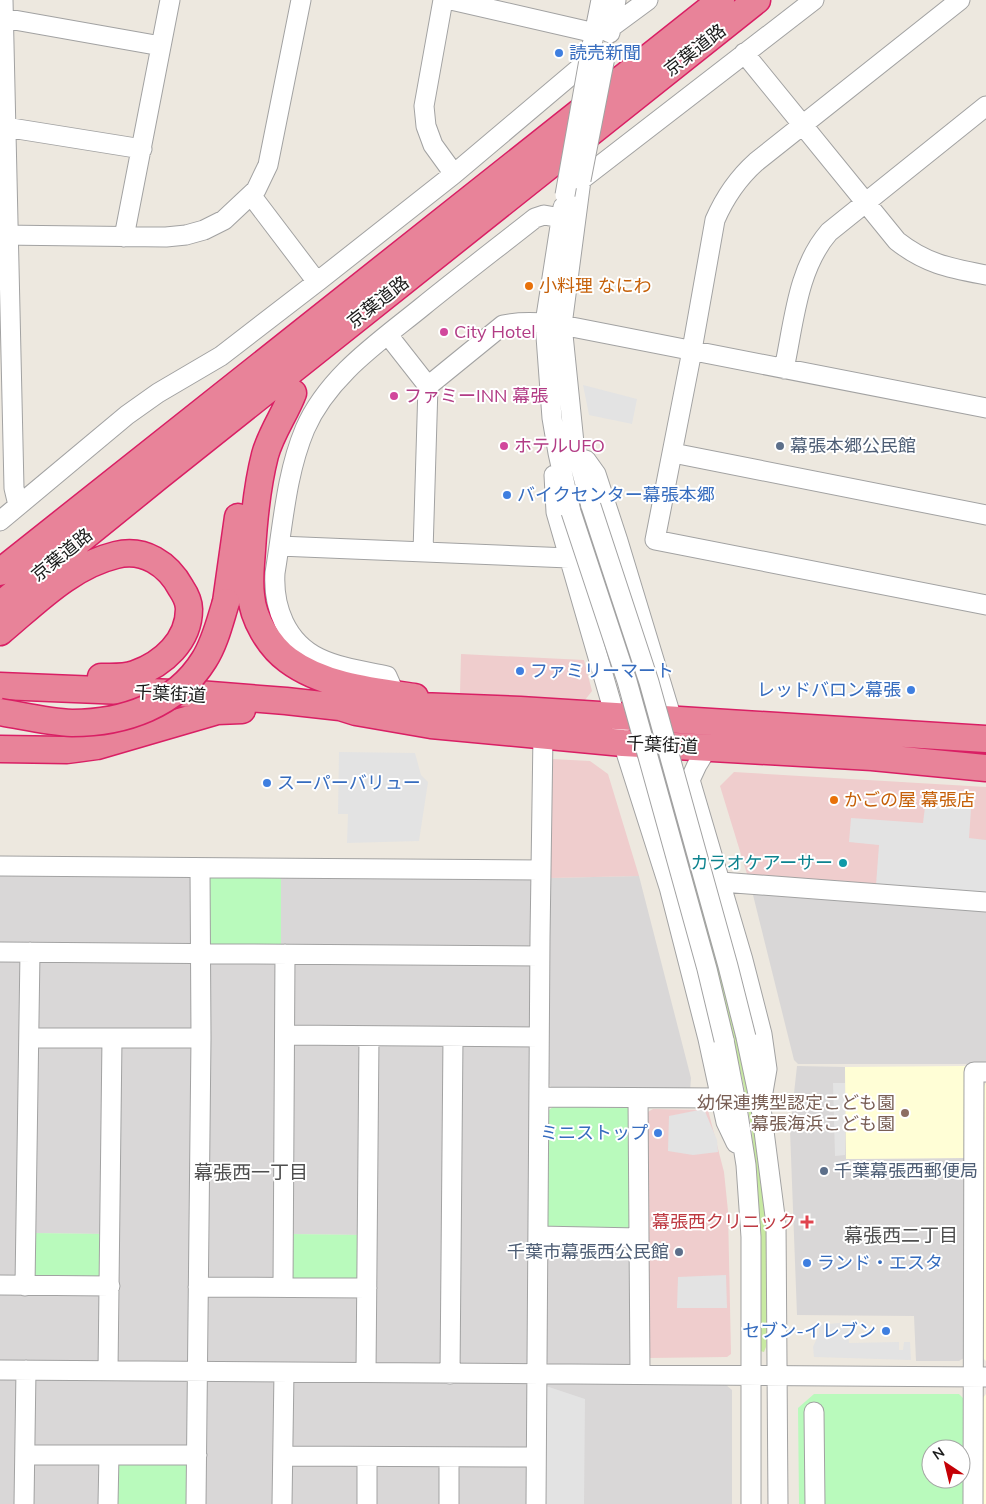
<svg xmlns="http://www.w3.org/2000/svg" width="986" height="1504" viewBox="0 0 986 1504" font-family="Mulish,'Noto Sans JP',sans-serif">
<style>
.residential{fill:#d9d7d7}
.commercial{fill:#efcdcd}
.education{fill:#fffed6}
.grass{fill:#c8eaa2}
.park{fill:#b9fabc;fill-rule:evenodd}
.parking{fill:#e3e3e3}
.lines{fill:none;stroke-linecap:round;stroke-linejoin:round}
.minor-casing{stroke:#a2a2a2;stroke-width:21}
.highway-casing{stroke:#d91f64;stroke-width:29}
.minor{stroke:#fff;stroke-width:19}
.highway{stroke:#e88399;stroke-width:26}
.minor-bridge-casing{stroke:#a2a2a2;stroke-width:21;stroke-linecap:butt}
.highway-bridge-casing{stroke:#d91f64;stroke-width:29;stroke-linecap:butt}
.minor-bridge{stroke:#fff;stroke-width:19}
.highway-bridge{stroke:#e88399;stroke-width:26}
.shop-dot{fill:#3f7fe0;stroke:#fff;stroke-width:2}
.food-dot{fill:#e8710a;stroke:#fff;stroke-width:2}
.hotel-dot{fill:#d1479c;stroke:#fff;stroke-width:2}
.service-dot{fill:#5c6f8a;stroke:#fff;stroke-width:2}
.culture-dot{fill:#0f9aa8;stroke:#fff;stroke-width:2}
.education-dot{fill:#8d6e63;stroke:#fff;stroke-width:2}
.health-dot{fill:#e0444e;stroke:#fff;stroke-width:2}
.labels{text-anchor:middle;stroke-width:4;stroke-linejoin:round;paint-order:stroke}
.street-label{font-size:18px;fill:#1b1b1b;stroke:#fff}
.shop-label{font-size:18px;fill:#366cbe;stroke:#fff;text-anchor:start}
.food-label{font-size:18px;fill:#c56008;stroke:#fff;text-anchor:start}
.hotel-label{font-size:18px;fill:#b23c85;stroke:#fff;text-anchor:start}
.service-label{font-size:18px;fill:#4e5e75;stroke:#fff;text-anchor:start}
.culture-label{font-size:18px;fill:#0d838f;stroke:#fff;text-anchor:end}
.education-label{font-size:18px;fill:#785e54;stroke:#fff;text-anchor:end}
.health-label{font-size:18px;fill:#be3a42;stroke:#fff;text-anchor:end}
.neighbourhood-label{font-size:19px;fill:#4e4e4e;stroke:#fff}
</style>
<rect width="100%" height="100%" fill="#ede8df"/>
<path class="residential" d="M0,871L191,872L196,940L191,944L0,943Z
M281,875H528L533,880L534,941L528,946L281,945Z
M639,876L691,1078L690,1092L552,1089L548,1082L550,878Z
M757,892L986,910V1064H798L794,1060L753,895Z
M0,960H21L22,1276L0,1280Z
M41,960H186L192,965V1027L186,1032L38,1031L34,1027L35,965Z
M214,961H277L275,1282H211L206,1276L209,966Z
M297,962L528,963L533,968L532,1028L295,1031L291,1025V966Z
M360,1041L364,1235L289,1234L291,1046L295,1042Z
M380,1041L445,1042L446,1361L441,1365H376L372,1359L375,1046Z
M103,1042L106,1234L32,1233L34,1046Z
M187,1043L191,1050L189,1359L185,1363H120L115,1357L118,1047Z
M464,1043H527L532,1048L531,1361L526,1365H461L456,1360L459,1047Z
M797,1066L845,1067L846,1159L965,1158L964,1358L959,1361H916L914,1316L797,1315L790,1130Z
M553,1243H630L634,1248V1361L628,1366H551L546,1361L548,1247Z
M0,1290L100,1291L99,1362L0,1361Z
M212,1292H358V1363L209,1364L205,1358V1297Z
M0,1378H16L22,1383L21,1504H0Z
M38,1378L184,1379L189,1385L188,1446L38,1450L31,1443V1382Z
M210,1380H274L279,1385L278,1504H204L205,1384Z
M294,1380L525,1382L530,1388L529,1449L295,1452L289,1446V1384Z
M549,1382L725,1384L732,1390V1504H546V1386Z
M38,1460H98L104,1466V1504H31V1466Z
M294,1462H356L362,1470L361,1504H287V1468Z
M378,1462L439,1463L445,1471V1504H372V1468Z
M462,1463L526,1464L529,1469V1504H455V1470Z"/>
<path class="commercial" d="M461,654L584,660L592,691L585,700L460,693Z
M552,759L590,761L608,774L639,876L550,878Z
M734,772L986,787V893L747,874L720,786Z
M653,1109L708,1110L724,1172L728,1211L731,1354L727,1357L649,1358L646,1113Z"/>
<path class="education" d="M965,1066V1158L846,1159L845,1067Z
M986,1082V1361L981,1356L982,1091Z
M986,1394V1504H982V1399Z"/>
<path class="grass" d="M661,774H665L667,781L668,782L701,887L751,1089L770,1237L766,1347L764,1352L760,1351L755,1179L752,1132L744,1087L723,994Z"/>
<path class="park" d="M213,875H281V945H211L206,940V880Z
M554,1106L630,1108L633,1231L547,1230L548,1111Z
M32,1233L106,1234L105,1277L36,1280L31,1275Z
M289,1234L364,1235V1279L293,1283Z
M814,1394H959L964,1399L965,1504H799L798,1408ZM931,1449H961V1479H931Z
M121,1461L184,1462L188,1467V1504H115V1468Z"/>
<path class="parking" d="M583,385L637,399L632,424L589,415Z
M339,752L415,753L421,775L428,782L419,841L347,843L348,814H338Z
M927,791L972,794L969,838L986,840V894L876,885L879,845L849,842L851,818L923,823Z
M833,1083H845V1155L835,1156Z
M704,1109L717,1140L718,1152L693,1155L668,1151L669,1116Z
M726,1275L727,1308H677L678,1277Z
M848,1322L849,1343L899,1342V1350H903L904,1342H910L911,1360L814,1357L813,1347L819,1333V1325Z
M546,1386L585,1399L584,1504H546Z"/>
<g class="lines">
<defs>
<path id="minor" d="M3,0L14,488L18,505
M443,0L424,106L426,126L433,145L454,174
M451,0L595,33L610,28L648,0
M960,0L756,162C737,179 725,197 715,220L690,361L655,540L986,605
M3,18L161,46
M610,33L616,0
M744,53L897,241C926,264 950,268 986,275
M5,127L142,149
M563,207L545,323L552,418L558,453L571,512
M0,235L166,237L186,235L204,230L224,220L256,190L268,165L301,0
M124,237L170,0
M317,282L454,174L589,60L601,0
M388,335L428,386L423,552
M784,369C794,323 797,269 829,232L986,106
M428,386L503,325C527,320 553,323 577,328L986,408
M673,453L986,515
M586,460L596,474L618,541L672,719
M554,475L556,512L615,716L621,725
M591,506L574,443L562,325L581,180L814,0
M0,521L127,415L158,393L221,356L317,282L251,195
M279,546L569,558
M395,694L387,676C364,671 340,668 319,658C286,642 273,607 275,573C283,525 286,474 305,429C328,376 379,342 422,307C459,277 497,248 535,218L544,215L561,218
M623,743L669,887L708,1039L726,1122L736,1143
M708,747L697,765L690,780L743,960L762,1034L767,1069L762,1098
M0,866L540,870
M721,882L986,902
M0,952L539,956
M286,1035L539,1037
M746,1037L761,1108L776,1224L778,1504
M29,1038H201
M724,1040L737,1108L746,1165L751,1237V1504
M539,1097L720,1098
M638,1098L640,1374
M538,1236L639,1238
M0,1285L110,1286
M25,1286L30,952
M198,1287L367,1288
M283,1287L285,954
M0,1370L986,1377
M108,1370L112,1038
M366,1372L369,1036
M450,1374L453,1037
M814,1412L815,1504
M25,1455H197
M283,1456L536,1457
M24,1504L26,1370
M108,1504L109,1455
M196,1504L201,1038L200,868
M282,1504L284,1372
M367,1504V1457
M449,1504V1457
M536,1504L540,938L543,735
M973,1504L974,1072H986"/>
<path id="highway" d="M293,393C285,414 271,433 265,455C257,486 254,518 252,550C251,565 249,580 251,595C253,619 269,646 288,660C323,686 373,691 415,697
M0,572L721,0
M226,602L238,517
M0,605L158,477L757,0
M0,632C35,603 70,566 116,555C144,548 168,564 181,588C185,594 189,602 189,609C189,641 163,664 135,674C124,678 112,677 101,677
M0,686L198,694L286,701L340,707L356,712L431,725L623,743L872,757L986,768
M393,705L520,710L986,739
M0,749L67,750L97,746L217,711L242,710"/>
</defs>
<use href="#minor" class="minor-casing"/>
<use href="#highway" class="highway-casing"/>
<use href="#minor" class="minor"/>
<use href="#highway" class="highway"/>
<defs>
<path id="minor-bridge" d="M581,180L606,52
M565,195L589,60
M591,506L649,682L728,966L746,1037
M571,512L627,681L707,969L724,1040"/>
<path id="highway-bridge" d="M0,712C24,716 48,722 72,723C124,723 176,705 204,660C215,643 220,621 226,602"/>
</defs>
<use href="#minor-bridge" class="minor-bridge-casing"/>
<use href="#highway-bridge" class="highway-bridge-casing"/>
<use href="#minor-bridge" class="minor-bridge"/>
<use href="#highway-bridge" class="highway-bridge"/>
</g>
<g class="shop-dot">
<circle cx="559" cy="53" r="5"/>
<circle cx="507" cy="495" r="5"/>
<circle cx="520" cy="671" r="5"/>
<circle cx="911" cy="690" r="5"/>
<circle cx="267" cy="783" r="5"/>
<circle cx="658" cy="1133" r="5"/>
<circle cx="807" cy="1263" r="5"/>
<circle cx="886" cy="1331" r="5"/>
</g>
<g class="food-dot">
<circle cx="529" cy="286" r="5"/>
<circle cx="834" cy="800" r="5"/>
</g>
<g class="hotel-dot">
<circle cx="444" cy="332" r="5"/>
<circle cx="394" cy="396" r="5"/>
<circle cx="504" cy="446" r="5"/>
</g>
<g class="service-dot">
<circle cx="780" cy="446" r="5"/>
<circle cx="824" cy="1171" r="5"/>
<circle cx="679" cy="1252" r="5"/>
</g>
<circle class="culture-dot" cx="843" cy="863" r="5"/>
<circle class="education-dot" cx="905" cy="1113" r="5"/>
<path class="health-dot" d="M804.5 1214.5h5v5h5v5h-5v5h-5v-5h-5v-5h5z"/>
<g class="labels">
<g class="street-label">
<text transform="translate(695 50) rotate(-38)" y="6">京葉道路</text>
<text transform="translate(378 302) rotate(-38)" y="6">京葉道路</text>
<text transform="translate(62 555) rotate(-39)" y="6">京葉道路</text>
<text transform="translate(170 694) rotate(3)" y="6">千葉街道</text>
<text transform="translate(662 745) rotate(3)" y="6">千葉街道</text>
</g>
<g class="shop-label">
<text x="569" y="59">読売新聞</text>
<text x="517" y="501">バイクセンター幕張本郷</text>
<text x="530" y="677">ファミリーマート</text>
<text x="901" y="696" text-anchor="end">レッドバロン幕張</text>
<text x="277" y="789">スーパーバリュー</text>
<text x="648" y="1139" text-anchor="end">ミニストップ</text>
<text x="817" y="1269">ランド・エスタ</text>
<text x="876" y="1337" text-anchor="end">セブン-イレブン</text>
</g>
<g class="food-label">
<text x="539" y="292">小料理 なにわ</text>
<text x="844" y="806">かごの屋 幕張店</text>
</g>
<g class="hotel-label">
<text x="454" y="338">City Hotel</text>
<text x="404" y="402">ファミーINN 幕張</text>
<text x="514" y="452">ホテルUFO</text>
</g>
<g class="service-label">
<text x="790" y="452">幕張本郷公民館</text>
<text x="834" y="1177">千葉幕張西郵便局</text>
<text x="669" y="1258" text-anchor="end">千葉市幕張西公民館</text>
</g>
<g class="culture-label">
<text x="833" y="869">カラオケアーサー</text>
</g>
<g class="education-label">
<text x="895" y="1109">幼保連携型認定こども園<tspan x="895" dy="21">幕張海浜こども園</tspan></text>
</g>
<g class="health-label">
<text x="796" y="1228">幕張西クリニック</text>
</g>
<g class="neighbourhood-label">
<text x="251" y="1179">幕張西一丁目</text>
<text x="901" y="1242">幕張西二丁目</text>
</g>
</g>
<g transform="translate(946 1464) rotate(325)"><circle r="24" fill="#ffffff" stroke="#a4a4a4"/>
<path d="M0-4L9 19L0 12L-9 19Z" fill="#c50006"/>
<text y="-8" font-size="14" font-weight="bold" text-anchor="middle" fill="#1b1b1b">N</text>
</g>
</svg>
